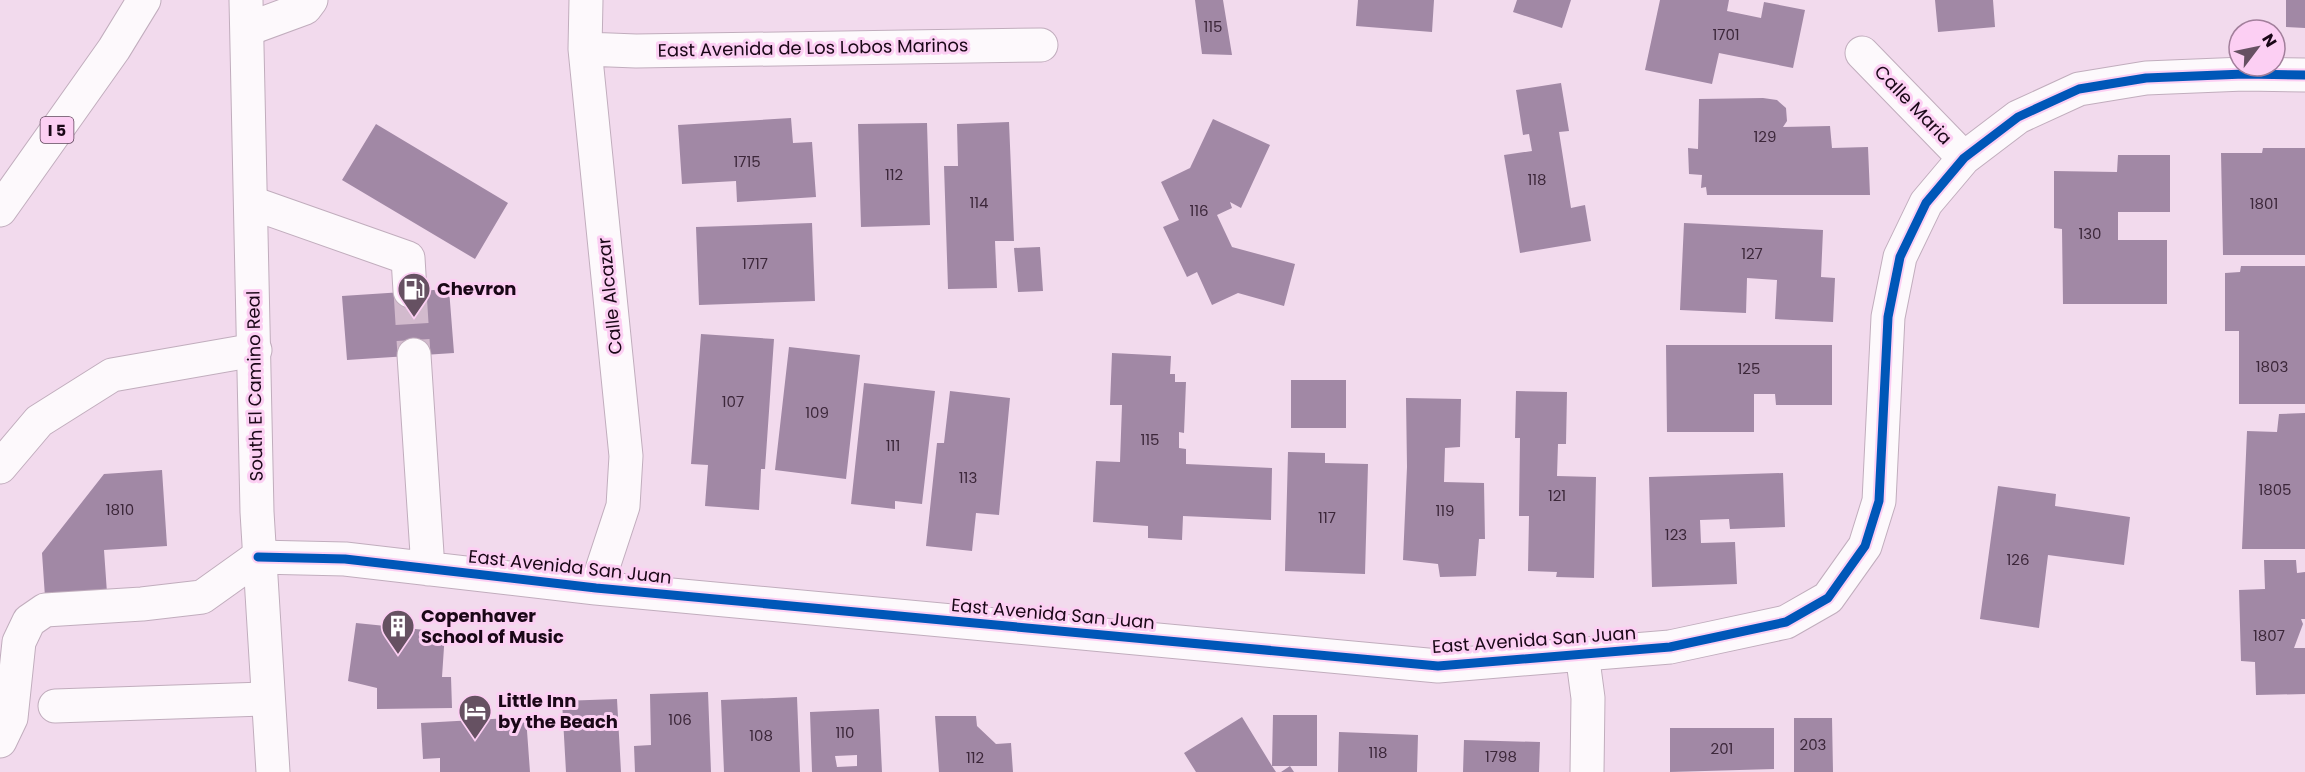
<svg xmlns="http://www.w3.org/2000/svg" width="2305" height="772" viewBox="0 0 2305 772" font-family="Poppins,sans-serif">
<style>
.building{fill:#a188a5;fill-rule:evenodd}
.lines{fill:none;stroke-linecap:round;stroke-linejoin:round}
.minor-tunnel{stroke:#d2bacd;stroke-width:33;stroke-dasharray:33 16;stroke-linecap:butt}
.minor-casing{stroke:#c1adbd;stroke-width:35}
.major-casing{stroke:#c1adbd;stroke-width:35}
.highway-casing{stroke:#c1adbd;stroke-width:35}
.minor{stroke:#fdf9fc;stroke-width:33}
.major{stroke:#fdf9fc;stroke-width:33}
.highway{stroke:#fdf9fc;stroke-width:33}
.cycleway-casing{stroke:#fccff3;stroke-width:13}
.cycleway{stroke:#0057b8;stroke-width:9}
.labels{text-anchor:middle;stroke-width:6;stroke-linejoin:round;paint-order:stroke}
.number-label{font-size:15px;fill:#3c273a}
.shield{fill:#fccff3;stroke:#5e4359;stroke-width:1.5}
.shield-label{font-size:16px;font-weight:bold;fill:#1a0717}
.street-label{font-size:18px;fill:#1a0717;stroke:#fccff3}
.poi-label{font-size:18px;font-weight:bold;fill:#1a0717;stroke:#fccff3;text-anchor:start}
</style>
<rect width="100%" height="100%" fill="#f2daed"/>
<path class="building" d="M1195,0H1223L1232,55L1202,54Z
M1358,0H1434L1432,32L1356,26Z
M1517,0H1571L1562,28L1513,12Z
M1660,0H1729L1727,11L1761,18L1764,2L1805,10L1793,68L1719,53L1712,84L1645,70Z
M1935,0H1993L1995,27L1938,32Z
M2286,0H2305V28L2286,27Z
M1561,83L1569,131L1559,132L1571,208L1585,205L1591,241L1520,253L1504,155L1532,151L1529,134L1523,135L1516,90Z
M1763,98L1777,100L1786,108L1787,121L1783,127L1830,126L1832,148L1868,147L1870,195H1707L1706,187L1701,188L1702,175L1689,174L1688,148L1698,149L1699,99Z
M791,118L793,143L812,142L816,197L737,202L736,181L682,184L678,125Z
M1213,119L1270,145L1241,208L1230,202L1232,208L1217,215L1232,247L1295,264L1284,306L1238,293L1212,305L1197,272L1187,277L1163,227L1179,220L1161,182L1190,168Z
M1009,122L1014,241H995L997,288L948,289L944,166H958L957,124Z
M927,123L930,225L861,227L858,124Z
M376,124L508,203L475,259L342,180Z
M2263,148H2305V255H2223L2221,153H2262Z
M2118,155H2170V212H2118V240H2167V304H2063L2062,229L2054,228V171L2117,172Z
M812,223L815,301L699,305L696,227Z
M1684,223L1823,230L1821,277L1835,278L1833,322L1775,319L1777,280L1747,278L1746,313L1680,310Z
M1040,247L1043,291L1018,292L1014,248Z
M2241,266H2305V404H2239V331H2225V273L2240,272Z
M449,289L454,353L347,360L342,296Z
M701,334L774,339L765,469H761L759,510L705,506L708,465L691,464Z
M1666,345H1832V405H1776L1775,394H1754V432H1667Z
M789,347L860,355L846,479L775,470Z
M1112,353L1171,356L1170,374H1175V382H1186L1184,433L1179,432V448L1186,449V464L1272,468L1271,520L1183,516L1182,540L1148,538V526L1093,522L1096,461L1120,462L1122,405H1110Z
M1291,380H1346V428H1291Z
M864,383L935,391L922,504L895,501V509L851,504Z
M950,391L1010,398L999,515L976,513L972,551L926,546L937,443H944Z
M1516,391L1567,392L1566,444H1558L1557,476L1596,477L1594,578L1556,577L1557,572L1528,571L1529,516H1519L1520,438H1515Z
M1406,398L1461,399L1460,447L1445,448L1444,482L1484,483L1485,539H1479L1476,576L1440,577L1438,564L1403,560L1407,467Z
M2305,413V549H2242L2247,431L2277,432L2279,414Z
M1288,452L1325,453V463L1368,464L1365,574L1285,571Z
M162,470L167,546L104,550L107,593L45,597L42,553L104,474Z
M1783,473L1785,527L1730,529L1729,519L1700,520L1701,543L1735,542L1737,584L1652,587L1649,477Z
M1998,486L2056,494L2055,506L2130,517L2124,565L2048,555L2039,628L1980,619Z
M2264,560H2296L2297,573L2305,572V619H2301L2303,624L2294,648H2305V694L2256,695L2255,662L2241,661L2239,590L2265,589Z
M356,623L445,632L442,677H451L452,708L377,709V688L348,681Z
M708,692L711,772H635L634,746L651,745L650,694Z
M797,697L800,772H724L721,700Z
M617,699L621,772H566L562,701Z
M879,709L882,772H812L810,712ZM857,755V766L837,767L835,756Z
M1273,715H1317V766H1272L1276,772H1196L1184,753L1242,717L1272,766Z
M935,716H976L977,726L996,744L1011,743L1013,772H939Z
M526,717L530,772H440V758L423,759L421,723Z
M1794,718H1832L1833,772H1794Z
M1670,728H1774V769L1670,772Z
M1339,732L1418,735L1417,772H1338Z
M1464,740L1540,742L1539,772H1463Z
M1290,766L1294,772H1281Z"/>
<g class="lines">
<path class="minor-tunnel" d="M410,291L414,355"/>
<defs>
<path id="minor" d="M586,0L585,49L626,456L623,506L596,588
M585,49L636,51L1041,45
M1862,53L1964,158
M252,203L408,258L410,291
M414,355L428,569
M1582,653L1588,698L1587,772
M55,706L267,699
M0,741L11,718L19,642L29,621L45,610L142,604L202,597L258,557L345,559L596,588L1438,666L1670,647L1786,622L1828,598L1865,546L1879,501L1888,317L1900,257L1926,203L1964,158L2018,117L2079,89L2146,78L2244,74L2305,75"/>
<path id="major" d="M246,0L257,512L273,772"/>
<path id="highway" d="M248,29L305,8L311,0
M0,210L114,49L144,0
M0,467L39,421L112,375L255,350"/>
</defs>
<use href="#minor" class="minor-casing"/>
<use href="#major" class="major-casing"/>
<use href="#highway" class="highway-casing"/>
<use href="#minor" class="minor"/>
<use href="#major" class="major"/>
<use href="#highway" class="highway"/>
<defs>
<path id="cycleway" d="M258,557L345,559L596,588L1438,666L1670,647L1786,622L1828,598L1865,546L1879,501L1888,317L1900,257L1926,203L1964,158L2018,117L2079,89L2146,78L2244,74L2305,75"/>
</defs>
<use href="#cycleway" class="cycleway-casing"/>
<use href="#cycleway" class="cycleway"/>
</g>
<defs>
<symbol id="fuel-pin" viewBox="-11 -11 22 30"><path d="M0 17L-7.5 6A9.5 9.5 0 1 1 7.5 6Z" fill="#665162" stroke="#fccff3"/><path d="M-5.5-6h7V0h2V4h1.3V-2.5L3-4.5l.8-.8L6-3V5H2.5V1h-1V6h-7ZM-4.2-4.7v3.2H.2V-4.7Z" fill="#fff"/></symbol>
<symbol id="building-pin" viewBox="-11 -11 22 30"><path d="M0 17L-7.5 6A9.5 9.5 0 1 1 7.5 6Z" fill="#665162" stroke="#fccff3"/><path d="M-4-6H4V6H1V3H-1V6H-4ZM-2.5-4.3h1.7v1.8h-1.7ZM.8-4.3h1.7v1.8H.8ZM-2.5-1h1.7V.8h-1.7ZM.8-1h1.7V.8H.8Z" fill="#fff"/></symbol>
<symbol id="hotel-pin" viewBox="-11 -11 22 30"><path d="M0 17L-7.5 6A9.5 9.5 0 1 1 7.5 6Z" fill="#665162" stroke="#fccff3"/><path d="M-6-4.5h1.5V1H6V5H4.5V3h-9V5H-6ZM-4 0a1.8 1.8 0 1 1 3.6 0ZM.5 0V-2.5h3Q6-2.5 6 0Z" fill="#fff"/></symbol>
</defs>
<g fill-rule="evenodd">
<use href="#fuel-pin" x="395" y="270" width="38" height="52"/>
<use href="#building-pin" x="379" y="607" width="38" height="52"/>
<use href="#hotel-pin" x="456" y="692" width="38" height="52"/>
</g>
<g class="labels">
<g class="number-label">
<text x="1213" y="32">115</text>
<text x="1726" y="40">1701</text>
<text x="1765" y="142">129</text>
<text x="747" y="167">1715</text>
<text x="894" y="180">112</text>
<text x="1537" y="185">118</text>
<text x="979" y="208">114</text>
<text x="2264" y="209">1801</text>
<text x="1199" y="216">116</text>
<text x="2090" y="239">130</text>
<text x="1752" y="259">127</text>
<text x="755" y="269">1717</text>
<text x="2272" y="372">1803</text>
<text x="1749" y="374">125</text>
<text x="733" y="407">107</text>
<text x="817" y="418">109</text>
<text x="1150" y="445">115</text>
<text x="893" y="451">111</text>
<text x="968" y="483">113</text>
<text x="2275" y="495">1805</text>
<text x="1557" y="501">121</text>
<text x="120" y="515">1810</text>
<text x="1445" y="516">119</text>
<text x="1327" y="523">117</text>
<text x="1676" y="540">123</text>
<text x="2018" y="565">126</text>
<text x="2269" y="641">1807</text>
<text x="680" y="725">106</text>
<text x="845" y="738">110</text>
<text x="761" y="741">108</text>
<text x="1813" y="750">203</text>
<text x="1722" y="754">201</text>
<text x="1378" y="758">118</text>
<text x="1501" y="762">1798</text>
<text x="975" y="763">112</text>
</g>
<rect class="shield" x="40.5" y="117" width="33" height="26" rx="4.5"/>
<g class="shield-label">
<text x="57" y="136">I 5</text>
</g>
<g class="street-label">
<text transform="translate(813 48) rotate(-1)" y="6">East Avenida de Los Lobos Marinos</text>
<text transform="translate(1913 105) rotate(46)" y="6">Calle Maria</text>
<text transform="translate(610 296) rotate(-96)" y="6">Calle Alcazar</text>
<text transform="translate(255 386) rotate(-91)" y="6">South El Camino Real</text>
<text transform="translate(570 567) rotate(6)" y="6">East Avenida San Juan</text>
<text transform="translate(1053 614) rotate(5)" y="6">East Avenida San Juan</text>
<text transform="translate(1534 640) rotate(-4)" y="6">East Avenida San Juan</text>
</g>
<g class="poi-label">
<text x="437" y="295">Chevron</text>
<text x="421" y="622">Copenhaver<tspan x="421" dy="21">School of Music</tspan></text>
<text x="498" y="707">Little Inn<tspan x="498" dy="21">by the Beach</tspan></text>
</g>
</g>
<g transform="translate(2257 48) rotate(58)"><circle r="28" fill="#fccff3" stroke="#a27f9b" stroke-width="1.5"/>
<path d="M0-4.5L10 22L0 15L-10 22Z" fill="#665162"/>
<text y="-9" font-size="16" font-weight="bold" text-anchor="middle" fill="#1a0717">N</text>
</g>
</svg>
